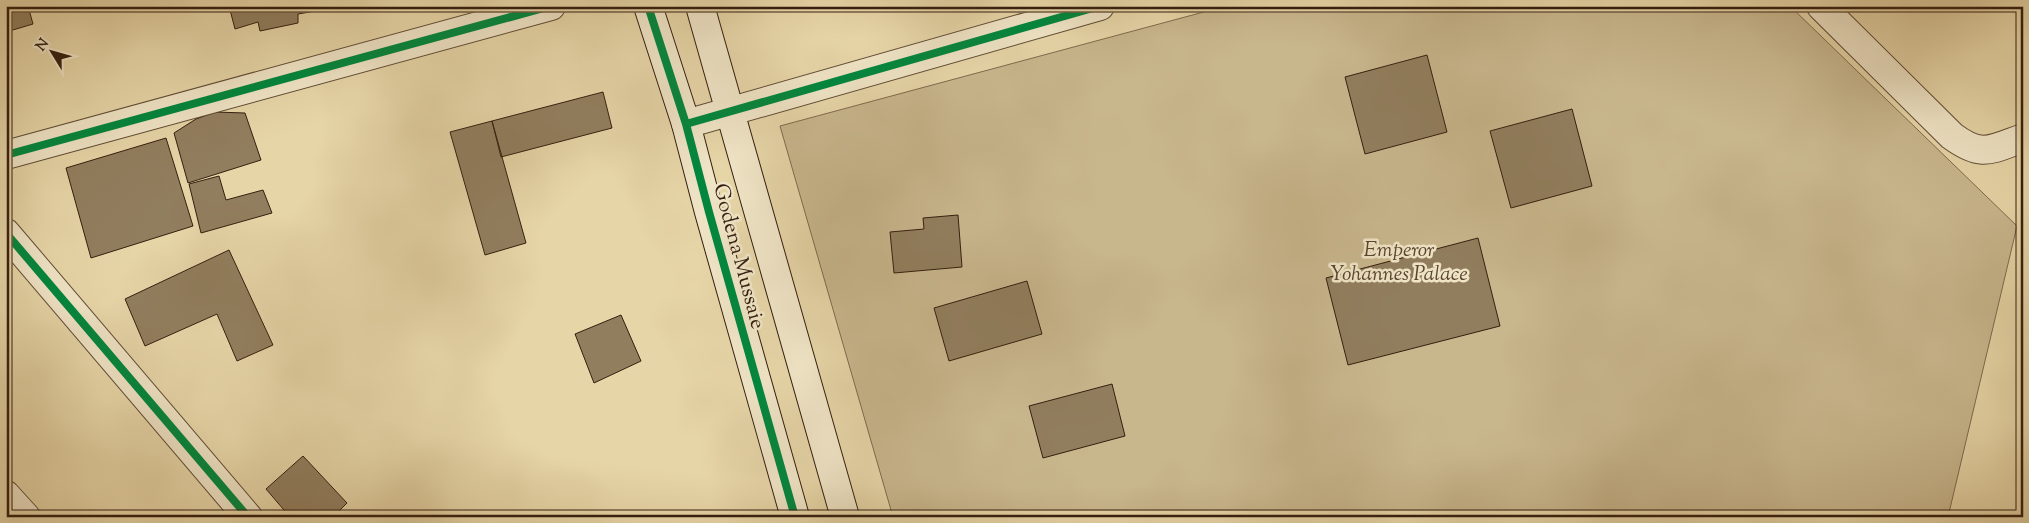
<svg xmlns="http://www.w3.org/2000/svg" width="2029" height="523" viewBox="0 0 2029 523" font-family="'Sorts Mill Goudy',serif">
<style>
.green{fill:#c8b68d;stroke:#7e6a4e}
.building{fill:#917e5e;stroke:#341f0f}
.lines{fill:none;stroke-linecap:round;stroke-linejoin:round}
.street-casing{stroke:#604c35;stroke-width:30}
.secondary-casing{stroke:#341f0f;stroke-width:30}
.street{stroke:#efe4c6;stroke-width:28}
.secondary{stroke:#efe4c6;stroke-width:28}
.cycleway-casing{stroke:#efe4c6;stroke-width:11}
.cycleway{stroke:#00873e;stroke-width:8}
.labels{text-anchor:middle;stroke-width:5;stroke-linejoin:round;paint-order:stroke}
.park-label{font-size:21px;font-style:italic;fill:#59452e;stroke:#efe4c6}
.street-label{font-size:21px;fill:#341f0f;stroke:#efe4c6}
</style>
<rect width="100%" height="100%" fill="#e6d5a7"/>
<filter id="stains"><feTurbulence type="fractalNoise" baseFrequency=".004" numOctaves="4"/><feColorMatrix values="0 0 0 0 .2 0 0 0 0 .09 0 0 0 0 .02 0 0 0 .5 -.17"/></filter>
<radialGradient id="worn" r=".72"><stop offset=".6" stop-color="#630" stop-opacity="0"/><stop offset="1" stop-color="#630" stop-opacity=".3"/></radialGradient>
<path class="green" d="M1226,6H1790L2017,226L1948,517H893L780,126Z"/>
<path class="building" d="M6,6H28L33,24L6,32Z
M229,6H326L327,9L298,14V23L260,31L258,22L235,29Z
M1427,55L1447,132L1365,154L1345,77Z
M603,92L612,128L501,157L492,121Z
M1572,109L1592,186L1511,208L1490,131Z
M215,112L245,113L261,160L188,183L174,133L196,119Z
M492,121L526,243L485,255L450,132Z
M166,138L193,226L91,258L66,168Z
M219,176L226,200L263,190L272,213L201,233L189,184Z
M958,215L962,267L894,273L890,232L924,229L923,218Z
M1478,238L1500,326L1348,365L1326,278Z
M229,250L273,345L237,361L217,314L145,346L125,299Z
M1027,281L1042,334L949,361L934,308Z
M621,315L641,361L594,383L575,334Z
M1112,384L1125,436L1043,458L1029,406Z
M303,456L347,503L333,517H290L266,489Z"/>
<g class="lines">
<defs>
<path id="street" d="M1821,6L1952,136C1982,158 1990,150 2023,138
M686,124L1100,6
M6,155L551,6
M6,233L248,517
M6,495L26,517"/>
<path id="secondary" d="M648,6L686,124L709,212L795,517
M700,6L845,517"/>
</defs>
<use href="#street" class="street-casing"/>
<use href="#secondary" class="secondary-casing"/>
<use href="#street" class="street"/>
<use href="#secondary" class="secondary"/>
<defs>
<path id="cycleway" d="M648,6L686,124L709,212L795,517
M686,124L1100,6
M6,155L551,6
M6,233L248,517"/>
</defs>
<use href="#cycleway" class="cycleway-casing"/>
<use href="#cycleway" class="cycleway"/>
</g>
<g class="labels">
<g class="park-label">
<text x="1399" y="256">Emperor<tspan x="1399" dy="24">Yohannes Palace</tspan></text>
</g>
<g class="street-label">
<text transform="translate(740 256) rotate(75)" y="7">Godena Mussaie</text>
</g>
</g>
<rect width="2029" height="523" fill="none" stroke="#e6d5a7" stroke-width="25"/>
<rect x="8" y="8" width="2014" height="508" fill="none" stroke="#341f0f" stroke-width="2.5"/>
<rect x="12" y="12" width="2004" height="498" fill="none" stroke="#341f0f"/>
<g transform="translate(52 52) rotate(307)" stroke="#efe4c6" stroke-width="4" paint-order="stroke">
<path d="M0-4L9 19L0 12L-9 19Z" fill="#341f0f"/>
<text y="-8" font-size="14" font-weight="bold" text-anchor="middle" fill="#341f0f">N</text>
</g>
<rect width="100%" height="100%" filter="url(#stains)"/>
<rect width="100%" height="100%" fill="url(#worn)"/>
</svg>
